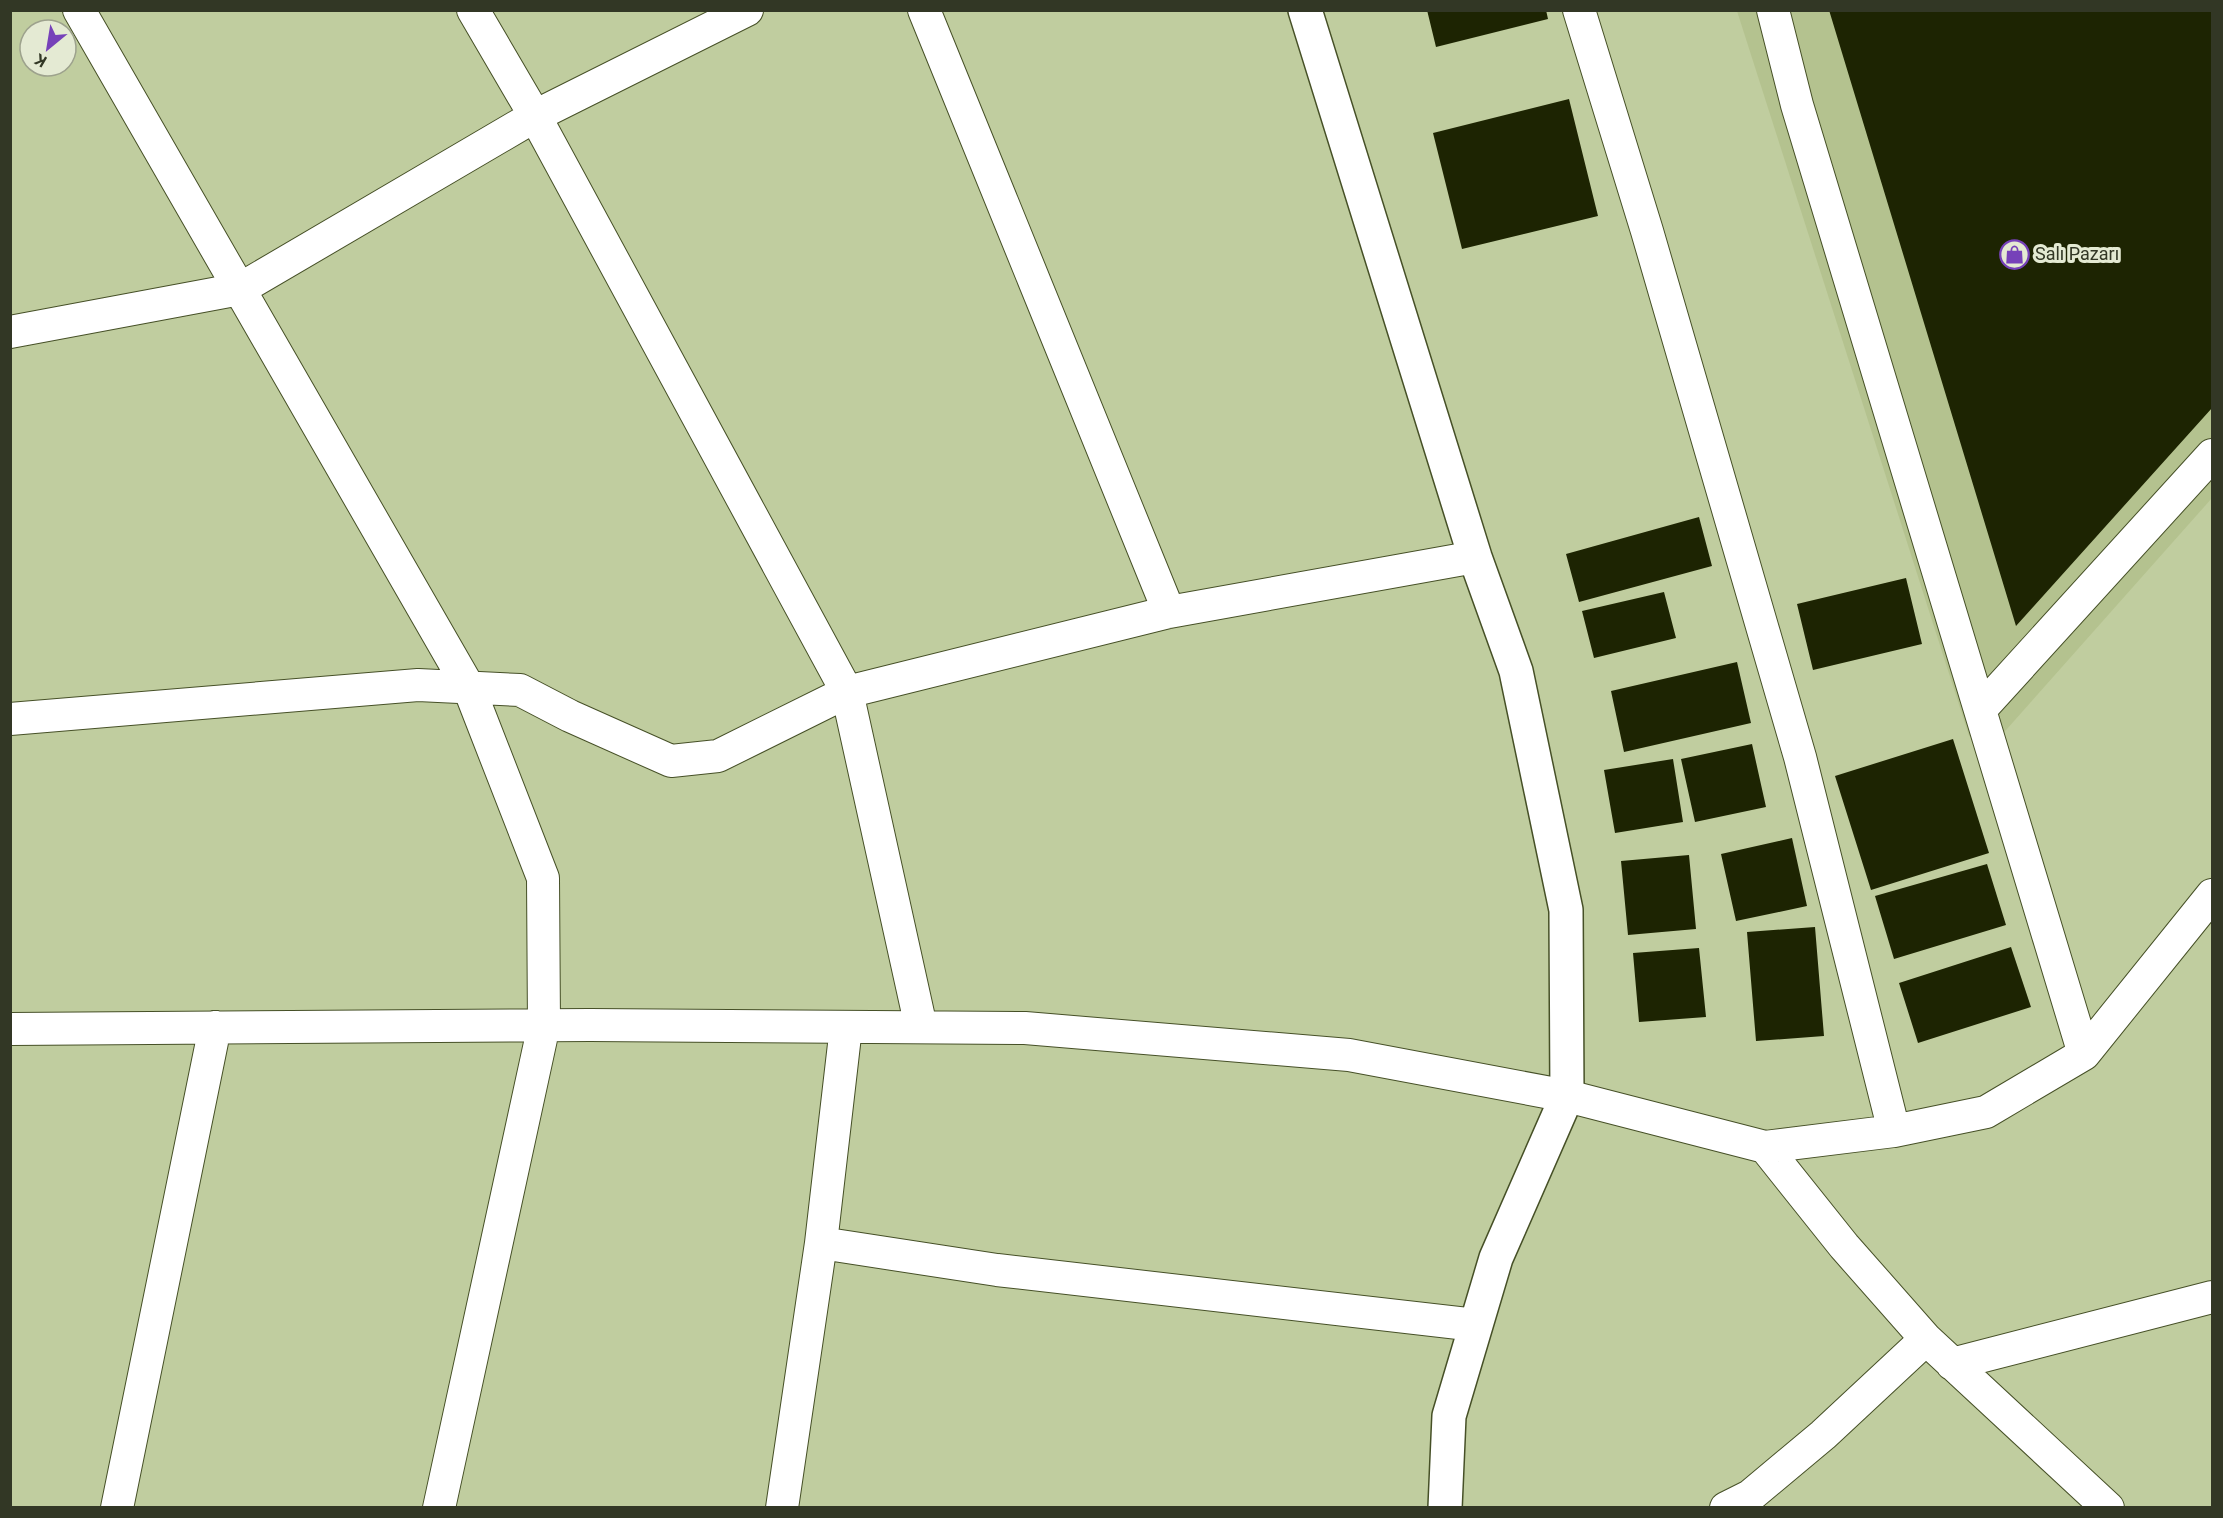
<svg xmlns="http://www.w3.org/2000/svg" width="2223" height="1518" viewBox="0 0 2223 1518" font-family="Roboto,sans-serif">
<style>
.built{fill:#b4c28f}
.building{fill:#1d2402}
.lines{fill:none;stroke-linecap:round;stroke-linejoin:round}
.street-casing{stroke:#465027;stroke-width:34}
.secondary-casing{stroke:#465027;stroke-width:36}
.street{stroke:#fff;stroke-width:32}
.secondary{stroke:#fff;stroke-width:33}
.labels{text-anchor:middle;stroke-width:6;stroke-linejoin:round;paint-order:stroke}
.poi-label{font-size:18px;fill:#323725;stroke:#e4ead3;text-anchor:start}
</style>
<rect width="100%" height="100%" fill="#c0cd9f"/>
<path class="built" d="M1737,11H2212V498L1991,747L1969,736Z"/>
<path class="building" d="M1427,10H1546L1548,19L1436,47Z
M1829,10H2212V408L2016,626Z
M1569,99L1598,216L1462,249L1433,133Z
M1699,517L1712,566L1579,602L1566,554Z
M1906,578L1922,644L1813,670L1797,604Z
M1664,592L1676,638L1594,658L1582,611Z
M1737,662L1751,723L1624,752L1611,691Z
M1953,739L1989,853L1871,890L1835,776Z
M1752,744L1766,807L1695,822L1681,759Z
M1673,759L1683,822L1615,833L1604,770Z
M1792,838L1807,906L1736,921L1721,854Z
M1689,855L1696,929L1628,935L1621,861Z
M1987,864L2006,925L1894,959L1875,896Z
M1815,927L1824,1036L1756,1041L1747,932Z
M2011,947L2031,1007L1918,1043L1899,983Z
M1699,948L1706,1017L1639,1022L1633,953Z"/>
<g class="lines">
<defs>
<path id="street" d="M79,10L469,688L543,878L544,1025L439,1508
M473,10L535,116L847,692L921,1027
M924,10L1169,612
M1579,10L1647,231L1800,757L1894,1131
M1773,10L1797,105L2084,1054
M10,332L240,289L535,116L747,10
M1980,710L2212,455
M10,719L418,685L520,690L570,716L671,761L718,756L847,692L1169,612L1475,557
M10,1029L590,1025L1025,1028L1349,1055L1567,1096L1765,1147L1894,1131L1986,1112L2084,1054L2212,895
M1765,1147L1844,1246L1926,1339L2108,1508
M821,1243L997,1270L1476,1325
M1952,1364L2212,1297
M117,1508L215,1027
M782,1508L821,1243L846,1027
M1726,1508L1750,1496L1823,1435L1926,1339"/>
<path id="secondary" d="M1305,10L1475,557L1516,671L1566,910L1567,1096L1496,1258L1449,1416L1445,1508"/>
</defs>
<use href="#street" class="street-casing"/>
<use href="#secondary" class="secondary-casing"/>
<use href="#street" class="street"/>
<use href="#secondary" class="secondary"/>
</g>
<defs>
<symbol id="shop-ring" viewBox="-11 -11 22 22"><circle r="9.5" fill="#e4ead3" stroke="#7641b9" stroke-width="1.5"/><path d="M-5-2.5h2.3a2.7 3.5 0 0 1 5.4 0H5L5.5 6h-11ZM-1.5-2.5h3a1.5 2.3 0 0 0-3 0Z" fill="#7641b9"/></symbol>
</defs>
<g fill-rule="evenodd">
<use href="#shop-ring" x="1998" y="238" width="33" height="33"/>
</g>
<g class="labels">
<g class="poi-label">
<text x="2035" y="260">Salı Pazarı</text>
</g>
</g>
<rect width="2223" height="1518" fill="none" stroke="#323725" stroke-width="24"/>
<g transform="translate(48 48) rotate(210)"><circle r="28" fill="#e4ead3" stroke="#9da28d" stroke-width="1.5"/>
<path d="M0-4.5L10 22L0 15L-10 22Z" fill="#7641b9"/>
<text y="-9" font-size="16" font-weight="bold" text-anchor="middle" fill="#323725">K</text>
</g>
</svg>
